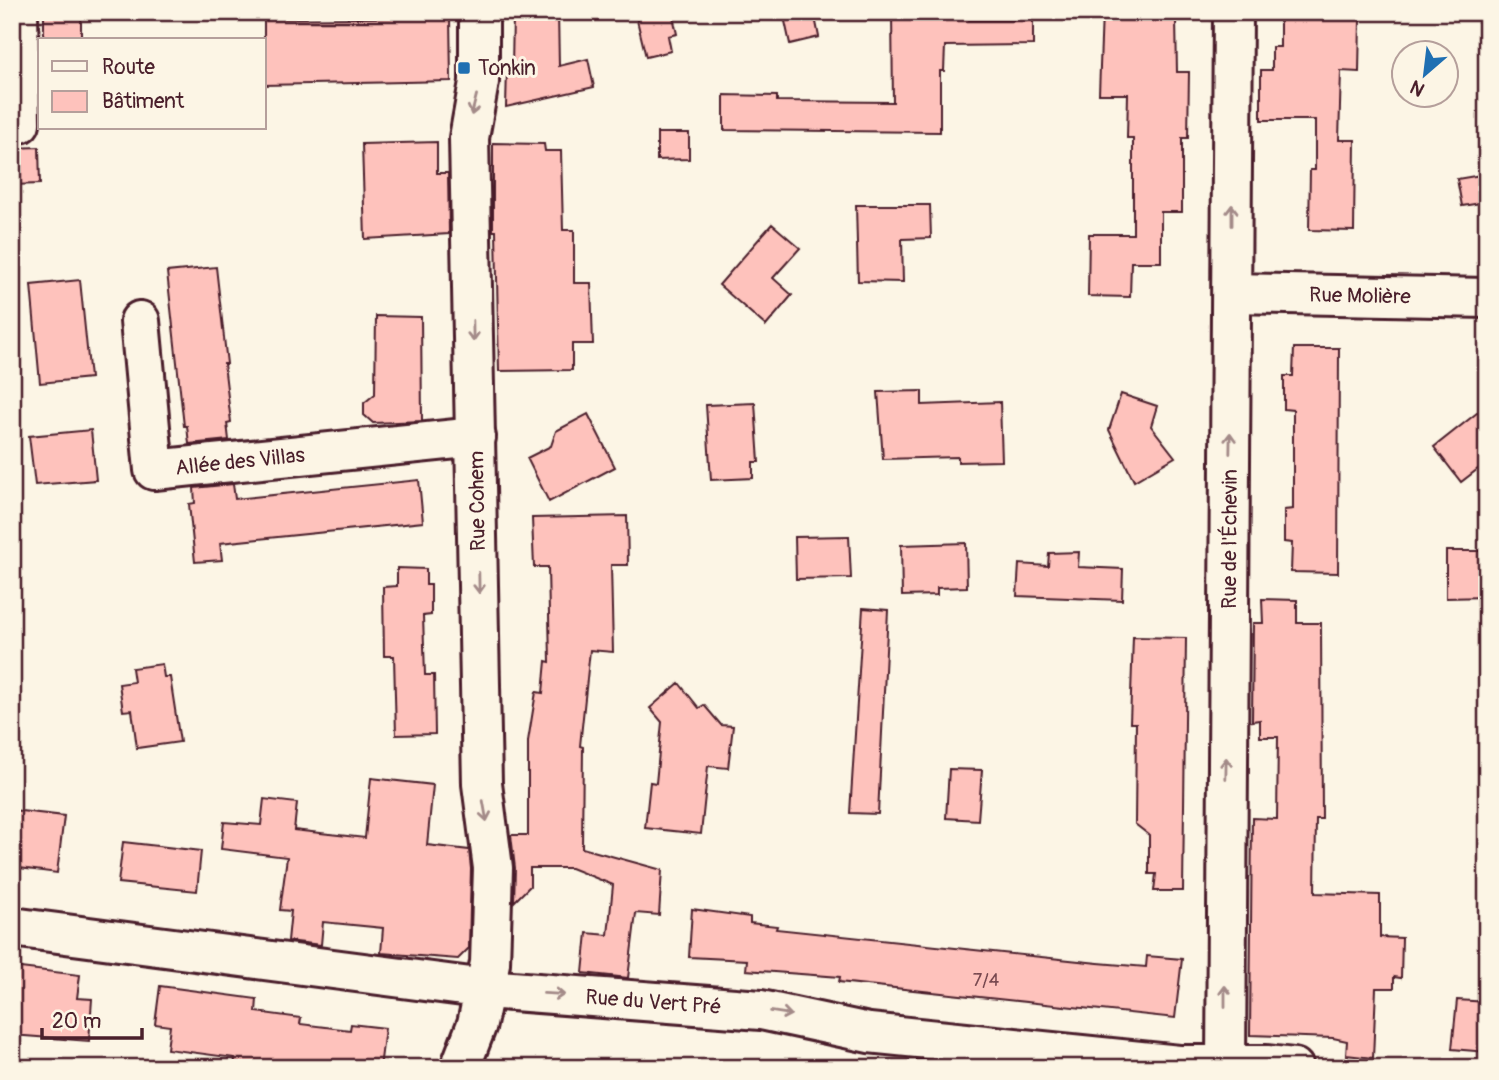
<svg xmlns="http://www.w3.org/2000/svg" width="1499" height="1080" viewBox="0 0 1499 1080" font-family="Pangolin,sans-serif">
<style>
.building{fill:#fec2bc;stroke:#4a1f2b;stroke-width:2}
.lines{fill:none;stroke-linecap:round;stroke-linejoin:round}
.minor-casing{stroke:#4a1f2b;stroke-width:44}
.minor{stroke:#fcf5e5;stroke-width:38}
.oneway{stroke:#a38a88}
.poi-dot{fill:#1f6fb2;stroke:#fcf5e5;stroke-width:2.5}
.labels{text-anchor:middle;stroke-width:6;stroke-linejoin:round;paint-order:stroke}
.number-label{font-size:18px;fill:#77484f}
.poi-label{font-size:21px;fill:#4a1f2b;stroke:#fcf5e5;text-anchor:start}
.street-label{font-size:21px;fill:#4a1f2b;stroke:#fcf5e5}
</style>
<rect width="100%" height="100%" fill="#fcf5e5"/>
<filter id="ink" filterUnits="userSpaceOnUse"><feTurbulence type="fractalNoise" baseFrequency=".0143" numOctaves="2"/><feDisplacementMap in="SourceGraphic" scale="14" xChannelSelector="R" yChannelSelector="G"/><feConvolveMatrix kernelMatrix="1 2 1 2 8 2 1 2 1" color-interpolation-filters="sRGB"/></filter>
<g filter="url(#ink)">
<path class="building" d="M44,12H81V40H44Z
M518,12H558L559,66L588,59L594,87L506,107L507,68L512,67L513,16Z
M635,12H672L677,34L668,36L671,51L646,57Z
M783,12H814L819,37L790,44Z
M892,12H968L969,20H1033V45L945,46L944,71H940V132L724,130V95L777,96V101L893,102Z
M1102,12H1145V20H1176L1177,72H1189L1188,138H1182V212H1161V262H1131L1130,297L1088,296L1089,234H1133V138H1127L1128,94H1099Z
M1280,12H1345V19H1360L1359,72L1341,71L1339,140H1355L1354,231L1309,230L1310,170H1315V120H1261V70H1272V47H1280Z
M450,17L451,81L264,85V19Z
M657,133H689V159L657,160Z
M437,142V173H448L449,234L365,239L362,144Z
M493,143L544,144L545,151H561L563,230H574V283H591L593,344H572V370L499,371L496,231H493Z
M39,147L40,184L12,185V148Z
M1487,174V202L1462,206L1457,179Z
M856,205H930L931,238L902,239L903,282L858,281Z
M772,224L800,248L773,278L792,295L766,326L719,285Z
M216,267L227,364H224L231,422L227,423L229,440L189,444L187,426H184L167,272Z
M80,280L90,378L40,383L31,285Z
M376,316L421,317L422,421L373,423L364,415V403L375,394Z
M1294,348H1339L1338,573L1291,572L1292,543L1284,542V510L1293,509V410L1284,409V376H1293Z
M922,391V405L1000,402L1002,461L958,462V457L883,459L878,392Z
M1121,394L1157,406L1151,426L1175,457L1134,481L1109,430Z
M755,403L759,462H753V478L711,480L706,405Z
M1487,405V462L1461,482L1434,447Z
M588,414L615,467L549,502L527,458L551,446L556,431Z
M91,430L96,480L35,485L29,436Z
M419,480L423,522L220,543L222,560L195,562L189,504L195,503L194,488L233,484L235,499Z
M627,516L628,565H611L613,652L590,650L580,746L583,747L582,848L662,870L659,915L636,913L628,978L583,973L587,933L608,935L613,885L571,868H530V886L514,902L515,868L511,835H528V741L536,692L543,693L546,661L550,662L548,567H534L532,518Z
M849,536L851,578L796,579L795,537Z
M966,543L967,587L937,588V595L902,596L901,545Z
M1446,551H1487V597L1446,598Z
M1079,552L1078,567L1123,569L1122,600L1017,596L1019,564L1048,566L1049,553Z
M397,568L426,569V585H431V615L423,616L425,675H434L435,734L396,735L394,656H384L383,587L397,586Z
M1262,599L1297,600V623H1321L1322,819H1316L1315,893L1380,895V937L1402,938L1401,978L1394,977V988H1376L1373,1058L1346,1055L1347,1041L1333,1038L1250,1035L1252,818L1277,819L1278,737H1260V720L1252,721L1253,623H1263Z
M863,608L888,610L878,814L850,813Z
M1133,637L1186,638L1183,891H1154L1156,874H1149V835L1135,824L1136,723H1130Z
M162,664L164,677H170L180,742L137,748L132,710L123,711L119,684L134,682L132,668Z
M679,683L699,708L704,705L721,725L733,726L728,768L708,766L701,834L645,828L650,782L656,783L662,722L650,708Z
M949,769L982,770L978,820L946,818Z
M371,778L433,785L427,845L469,850L471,869L469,948L458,959L381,953L383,928L323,922L321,945L288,941L291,911L280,910L287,857L221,849L224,822L261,825L264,799L297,803L294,830L365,838Z
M12,810L64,816L57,873L12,867Z
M123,842L201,851L197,891L118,883Z
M692,909L750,917V923L777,926L776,929L1098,963L1146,967L1147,956L1182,959L1175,1018L839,982L840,977L746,970L747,960L689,957Z
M12,967L80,975L77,998L92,999L89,1041L12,1035Z
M160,986L257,999L256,1012L301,1018L300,1024L350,1030L351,1024L385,1028L380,1068H234L235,1058L167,1049L170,1026L155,1024Z
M1457,1000L1487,1002V1052L1452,1049Z"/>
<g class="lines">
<defs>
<g id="minor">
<path d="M12,124L20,123L18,12"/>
<path id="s1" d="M1232,293L1487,298"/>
<path id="s2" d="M140,321L154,470L476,437"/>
<path id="s3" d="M12,927L486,989L761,1010L869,1033L1179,1065H1267L1294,1068"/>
<path id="s4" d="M1226,1064L1233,12"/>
<path d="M460,1068L477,1024L490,963L493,868L482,784L469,138L479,82V12"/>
</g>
</defs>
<use href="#minor" class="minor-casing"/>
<use href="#minor" class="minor"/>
</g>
<defs><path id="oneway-shaft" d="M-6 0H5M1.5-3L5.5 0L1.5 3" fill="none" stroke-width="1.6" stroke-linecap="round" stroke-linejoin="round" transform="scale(1.75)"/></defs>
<g class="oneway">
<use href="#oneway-shaft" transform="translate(474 105) rotate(104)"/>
<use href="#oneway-shaft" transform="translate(1232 215) rotate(-90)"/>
<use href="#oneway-shaft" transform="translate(473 331) rotate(89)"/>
<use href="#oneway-shaft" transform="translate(1230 443) rotate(-89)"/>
<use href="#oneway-shaft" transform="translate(479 583) rotate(89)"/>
<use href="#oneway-shaft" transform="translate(1226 768) rotate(-89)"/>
<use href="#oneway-shaft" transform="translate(485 811) rotate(80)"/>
<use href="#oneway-shaft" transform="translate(554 994) rotate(3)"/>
<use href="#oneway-shaft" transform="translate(1225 996) rotate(-90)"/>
<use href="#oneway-shaft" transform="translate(781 1013) rotate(9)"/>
</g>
</g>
<rect class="poi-dot" x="457" y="61" width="14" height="14" rx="3.5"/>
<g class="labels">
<g class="number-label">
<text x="986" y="986">7/4</text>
</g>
<g class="poi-label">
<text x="478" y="75">Tonkin</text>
</g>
<g class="street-label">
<text dy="7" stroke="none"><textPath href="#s1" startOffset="128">Rue Molière</textPath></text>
<text dy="7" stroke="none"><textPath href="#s2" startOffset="236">Allée des Villas</textPath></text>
<text transform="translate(477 501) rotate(-91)" y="7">Rue Cohem</text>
<text dy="7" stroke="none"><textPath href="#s4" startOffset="525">Rue de l'Échevin</textPath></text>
<text dy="7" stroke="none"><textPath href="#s3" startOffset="646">Rue du Vert Pré</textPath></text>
</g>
</g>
<rect width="1499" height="1080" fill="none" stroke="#fcf5e5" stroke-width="42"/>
<rect x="21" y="21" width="1457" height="1038" fill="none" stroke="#4a1f2b" stroke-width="2.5" filter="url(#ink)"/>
<rect x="38" y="38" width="228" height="91" fill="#fcf5e5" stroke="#b59f9b" stroke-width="2"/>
<rect x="52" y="61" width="35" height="10" fill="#fcf5e5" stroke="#b59f9b" stroke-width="2"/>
<text x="102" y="74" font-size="21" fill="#4a1f2b">Route</text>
<rect x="52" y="91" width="35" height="21" fill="#fec2bc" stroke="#b59f9b" stroke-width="2"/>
<text x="102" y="108" font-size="21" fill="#4a1f2b">Bâtiment</text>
<g transform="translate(1425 74) rotate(208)"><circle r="33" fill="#fcf5e5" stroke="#b59f9b" stroke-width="2"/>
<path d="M0-5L12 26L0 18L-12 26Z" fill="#1f6fb2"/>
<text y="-10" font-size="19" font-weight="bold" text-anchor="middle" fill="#4a1f2b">N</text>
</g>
<path d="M42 1028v10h100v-10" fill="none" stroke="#4a1f2b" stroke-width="3.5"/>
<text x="52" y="1028" font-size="21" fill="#4a1f2b" stroke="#fcf5e5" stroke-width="5" paint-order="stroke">20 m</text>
</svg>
